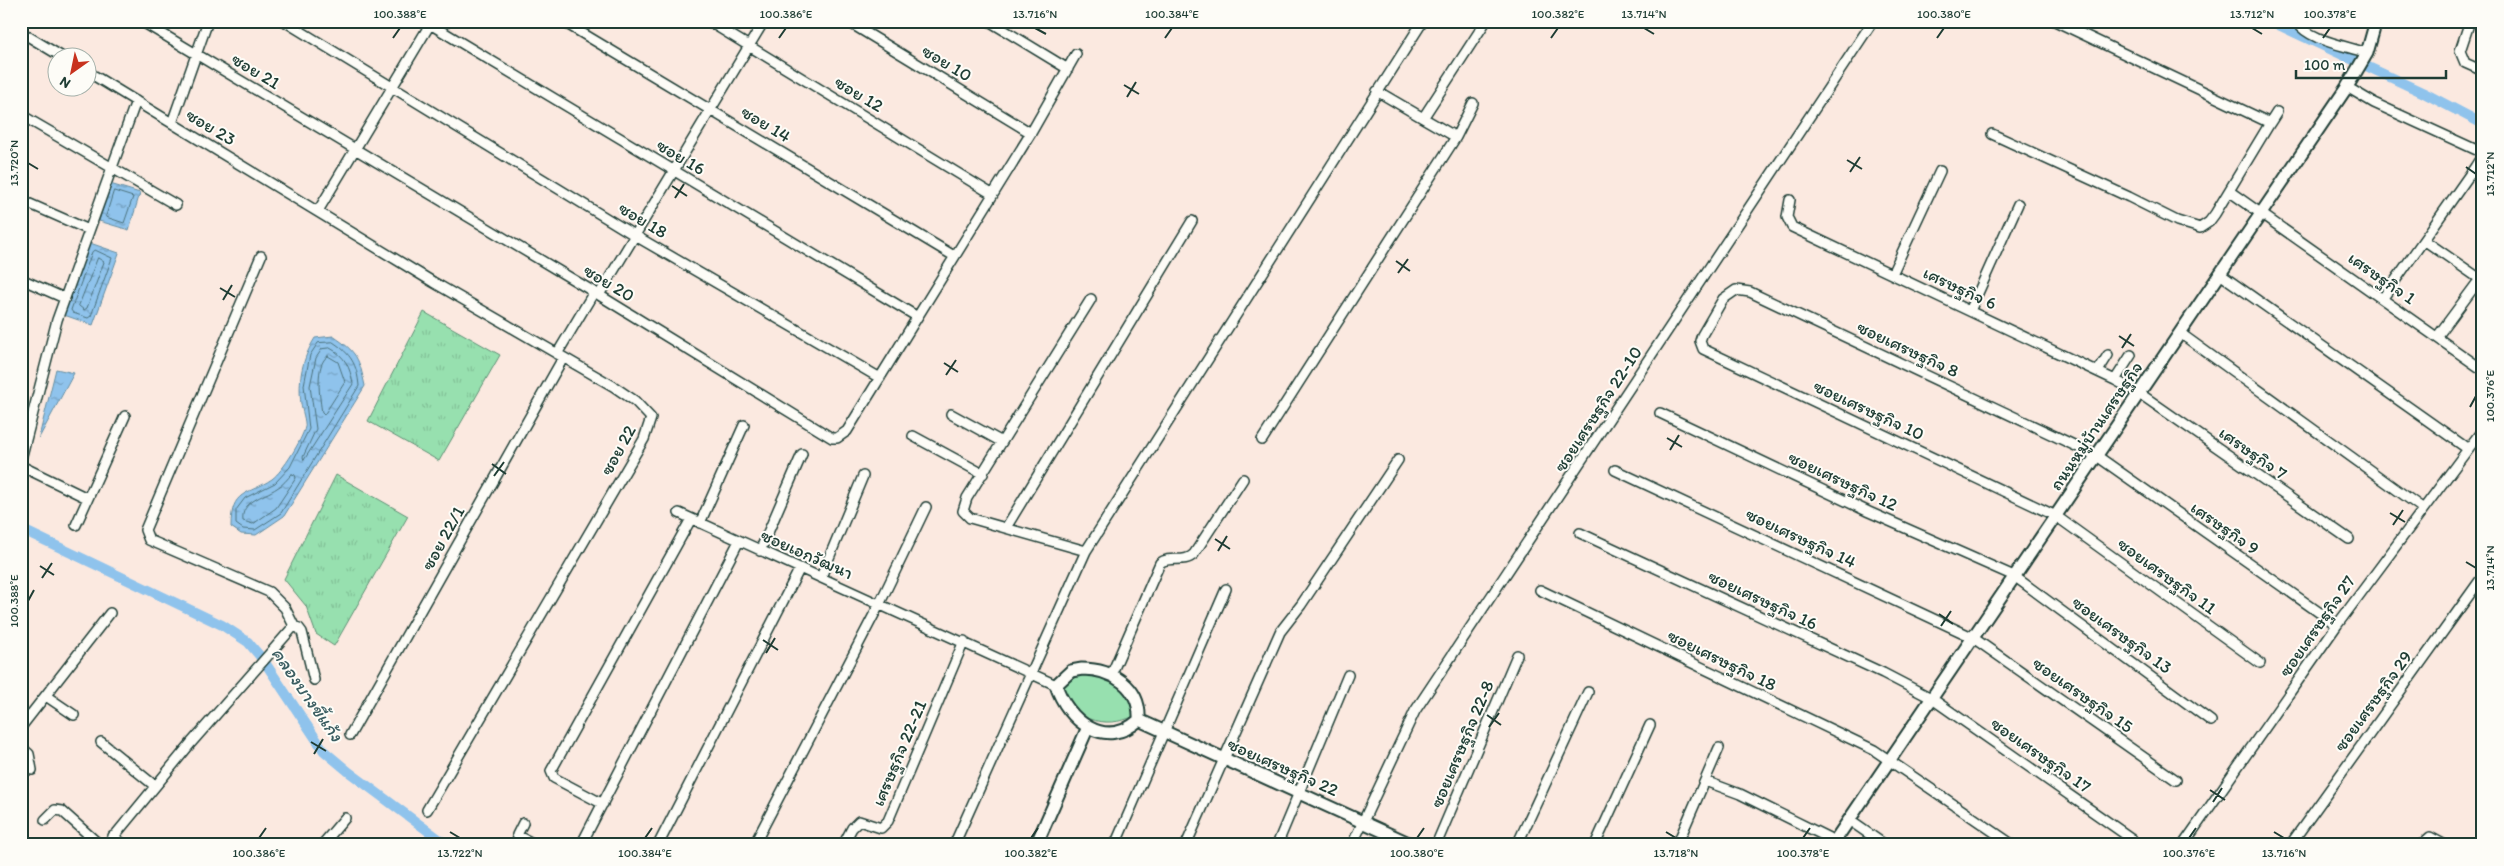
<svg xmlns="http://www.w3.org/2000/svg" width="2504" height="866" viewBox="0 0 2504 866" font-family="Itim,'Playpen Sans Thai',sans-serif">
<style>
.grass{fill:url(#grass-tufts);stroke:#5b8e72}
.park{fill:#97e0af;stroke:#5b8e72}
.water{fill:url(#water-ripples);stroke:#628da2}
.lines{fill:none;stroke-linecap:round;stroke-linejoin:round}
.shore{stroke:#4c737e;stroke-width:1}
.canal{stroke:#8fc3ec;stroke-width:10}
.minor-casing{stroke:#1f3d34;stroke-width:12}
.tertiary-casing{stroke:#1f3d34;stroke-width:15}
.minor{stroke:#fdfcf7;stroke-width:9}
.tertiary{stroke:#fdfcf7;stroke-width:11}
.ticks{fill:none;stroke:#1f3d34;stroke-width:2}
.labels{text-anchor:middle;stroke-width:4;stroke-linejoin:round;paint-order:stroke}
.street-label{font-size:18px;fill:#1f3d34;stroke:#fdfcf7}
.water-label{font-size:19px;font-style:italic;fill:#3b5e62;stroke:#fdfcf7}
.neatline{fill:none;stroke:#1f3d34;stroke-width:2}
.ticks-label{font-size:12px;text-anchor:middle;fill:#1f3d34}
</style>
<defs>
<pattern id="grass-tufts" width="24" height="20" patternUnits="userSpaceOnUse" patternTransform="scale(1.25)"><rect width="24" height="20" fill="#97e0af"/><path d="M3 7l-1-3M5 7V3M7 7l1-3M15 17l-1-3M17 17v-4M19 17l1-3" fill="none" stroke="#82c197"/></pattern>
<pattern id="water-ripples" width="26" height="14" patternUnits="userSpaceOnUse" patternTransform="scale(1.25)"><rect width="26" height="14" fill="#8fc3ec"/><path d="M2 4q2-2 4 0t4 0M15 11q2-2 4 0t4 0" fill="none" stroke="#74a0c0"/></pattern>
</defs>
<rect width="100%" height="100%" fill="#fbe9e0"/>
<filter id="ink" filterUnits="userSpaceOnUse"><feTurbulence type="fractalNoise" baseFrequency=".02" numOctaves="2"/><feDisplacementMap in="SourceGraphic" scale="10" xChannelSelector="R" yChannelSelector="G"/><feConvolveMatrix kernelMatrix="1 2 1 2 8 2 1 2 1" color-interpolation-filters="sRGB"/></filter>
<g filter="url(#ink)">
<path class="grass" d="M424,312L500,355L439,461L368,421Z
M336,475L408,516L334,646L316,634L306,606L284,579Z"/>
<path class="park" d="M1093,673C1118,679 1130,691 1134,716C1107,730 1065,720 1063,685L1076,677Z"/>
<path class="water" d="M110,184L140,193L129,230L99,221Z
M90,243L119,253L93,325L64,315Z
M333,336C357,352 359,358 365,386L284,516L256,535L241,534L231,527C231,489 247,496 272,479C283,471 302,440 305,427C306,421 302,411 301,404C298,380 302,359 315,338Z
M56,369L74,373L39,438V437Z"/>
<g class="lines">
<path class="shore" d="M114,191L133,197L124,223L106,217Z
M95,250L112,258L91,316L88,318L73,313L71,310L92,252Z
M98,258L104,262L87,308L84,310L79,306Z
M333,342C351,354 357,364 359,386L281,513L255,530L243,529L236,524V510L245,498L275,483L290,467L309,429L304,385L310,355L318,343Z
M330,348C345,356 350,367 353,384L304,460L303,457L316,429L310,386L316,358L322,349Z
M328,356L338,362L345,382L324,415L322,413C320,399 314,364 328,356Z
M292,474L295,475L296,478L276,508L253,524L243,521C240,501 264,497 277,488C283,485 287,479 292,474Z"/>
<path class="canal" d="M2270,21L2424,93L2483,124
M21,529L222,625L248,642L264,661L324,751L349,772L447,845"/>
<defs>
<path id="minor" d="M141,21L599,295L832,438H837L847,431L1031,133L1076,54
M284,21L634,235L880,378
M425,21L916,316
M562,21L954,256
M708,21L992,194
M847,21L1031,133
M989,21L1068,69
M2055,21L2270,123L2277,112
M2296,21C2309,41 2344,45 2367,53
M2470,21L2460,51L2465,63L2483,71
M21,32L64,58
M88,72L433,282L613,386L635,401L651,418L644,439L427,810
M2347,87L2374,103L2481,152L2482,156L2475,167L2383,298
M1377,91L1423,118L1486,21
M21,115L176,205
M172,123L208,21
M1992,134L2129,197L2177,221L2200,228L2209,222L2215,214L2270,123
M1456,137L1473,103
M2229,191L2483,370
M21,200L89,230
M1790,200L1787,217L1792,227L2115,380L2139,393L2349,539
M318,211L432,21
M2424,240L2483,281
M261,256L145,530L149,540L269,592L285,608L294,626
M1892,274L1940,171
M2220,274L2468,449
M21,279L64,298
M599,295L764,21
M1970,311L2018,204
M2180,333L2422,508
M2437,337L2483,275
M557,354L594,292
M2098,371L2108,355
M2115,380L2131,355
M1660,413L1869,512L2014,576L2211,721
M951,414L1002,442
M913,436L983,474
M1262,440L1456,137L1423,118
M21,459L57,320L136,101
M21,466L87,498
M1615,470L1972,637L2176,780
M679,513L1056,685
M700,523L744,425
M76,525L125,416
M1007,526L1192,221
M1580,533L1883,673L1931,698L2132,839
M760,551L802,454
M1086,551L970,518L963,511L967,498L1091,299
M821,577L863,476
M1540,590L1874,750L2013,845
M2260,663L2056,516L1703,349L1700,341L1702,335L1723,299L1736,290L1750,292L2097,456L2337,625
M1112,673L1160,563C1170,555 1184,564 1194,554L1243,479
M46,696L74,715
M21,727L110,613
M350,735L563,358
M101,742L155,786
M21,747L29,754L32,770
M1705,781L1740,794L1835,841
M603,804L554,778L551,771L691,519
M45,820L55,810L62,811L100,845
M1849,820L1885,845
M523,823L517,835L536,845
M113,836L124,845
M107,845L191,743L294,626L299,628L302,632L314,680
M322,845L345,818
M581,845L739,541
M658,845L800,568
M754,845L879,605L926,507
M843,845L852,828L859,821L881,828L888,821L964,641
M954,845L1086,551L1423,21
M1115,845L1226,589
M1186,845L1280,632L1301,605L1398,460
M1277,845L1348,675
M1352,845L1415,711L1873,21
M1436,845L1517,655
M1517,845L1588,692
M1595,845L1650,725
M1677,845L1719,748
M2183,845L2337,625L2483,429
M2290,845L2483,576
M2421,845L2430,837L2445,845"/>
<path id="tertiary" d="M1082,669C1112,669 1141,687 1139,720C1105,751 1067,720 1056,685L1071,671Z
M1139,720L1413,845
M1036,845L1088,727
M1832,845L2347,87L2367,53L2376,21"/>
</defs>
<use href="#minor" class="minor-casing"/>
<use href="#tertiary" class="tertiary-casing"/>
<use href="#minor" class="minor"/>
<use href="#tertiary" class="tertiary"/>
</g>
</g>
<path class="ticks" d="M1035,28L1046,34M1644,28L1654,34M2252,28L2262,34M393,38L400,28M779,38L786,28M1165,38L1172,28M1551,38L1558,28M1937,38L1944,28M2323,38L2330,28M1124,85L1139,94M1127,97L1136,82M1847,160L1862,169M28,163L38,169M2466,167L2476,174M1850,172L1860,157M672,186L687,196M675,198L684,184M1396,261L1410,271M1398,273L1408,259M220,288L235,297M223,300L232,285M2119,336L2134,346M2122,348L2131,334M944,363L958,372M946,375L956,360M2470,407L2476,396M1667,438L1682,447M1670,450L1679,435M492,464L506,474M494,476L504,462M2390,513L2405,522M2393,525L2403,510M1215,539L1230,549M1218,551L1227,536M2466,562L2476,568M40,566L54,575M42,578L52,563M28,601L34,590M1939,614L1953,624M1941,626L1951,611M763,640L778,650M766,653L775,638M1487,715L1501,725M1489,727L1499,713M311,742L326,751M314,754L323,739M2210,790L2225,800M2213,802L2222,788M450,832L460,838M1666,832L1676,838M2274,832L2284,838M259,838L266,828M645,838L652,828M1031,838L1038,828M1417,838L1424,828M1803,838L1810,828M2189,838L2196,828"/>
<g class="labels">
<g class="street-label">
<text transform="translate(947 63) rotate(31)" y="6">ซอย 10</text>
<text transform="translate(256 71) rotate(31)" y="6">ซอย 21</text>
<text transform="translate(859 94) rotate(31)" y="6">ซอย 12</text>
<text transform="translate(766 124) rotate(31)" y="6">ซอย 14</text>
<text transform="translate(211 127) rotate(31)" y="6">ซอย 23</text>
<text transform="translate(681 157) rotate(31)" y="6">ซอย 16</text>
<text transform="translate(643 220) rotate(31)" y="6">ซอย 18</text>
<text transform="translate(2382 278) rotate(35)" y="6">เศรษฐกิจ 1</text>
<text transform="translate(609 283) rotate(31)" y="6">ซอย 20</text>
<text transform="translate(1960 288) rotate(25)" y="6">เศรษฐกิจ 6</text>
<text transform="translate(1908 349) rotate(25)" y="6">ซอยเศรษฐกิจ 8</text>
<text transform="translate(1598 409) rotate(-57)" y="6">ซอยเศรษฐกิจ 22-10</text>
<text transform="translate(1869 410) rotate(25)" y="6">ซอยเศรษฐกิจ 10</text>
<text transform="translate(2096 426) rotate(-56)" y="6">ถนนหมู่บ้านเศรษฐกิจ</text>
<text transform="translate(618 450) rotate(-61)" y="6">ซอย 22</text>
<text transform="translate(2253 453) rotate(35)" y="6">เศรษฐกิจ 7</text>
<text transform="translate(1843 481) rotate(25)" y="6">ซอยเศรษฐกิจ 12</text>
<text transform="translate(2225 528) rotate(35)" y="6">เศรษฐกิจ 9</text>
<text transform="translate(443 538) rotate(-61)" y="6">ซอย 22/1</text>
<text transform="translate(1801 538) rotate(25)" y="6">ซอยเศรษฐกิจ 14</text>
<text transform="translate(807 554) rotate(24)" y="6">ซอยเอกวัฒนา</text>
<text transform="translate(2167 576) rotate(36)" y="6">ซอยเศรษฐกิจ 11</text>
<text transform="translate(1763 600) rotate(25)" y="6">ซอยเศรษฐกิจ 16</text>
<text transform="translate(2317 626) rotate(-55)" y="6">ซอยเศรษฐกิจ 27</text>
<text transform="translate(2122 635) rotate(36)" y="6">ซอยเศรษฐกิจ 13</text>
<text transform="translate(1722 660) rotate(26)" y="6">ซอยเศรษฐกิจ 18</text>
<text transform="translate(2083 695) rotate(35)" y="6">ซอยเศรษฐกิจ 15</text>
<text transform="translate(2373 701) rotate(-54)" y="6">ซอยเศรษฐกิจ 29</text>
<text transform="translate(1462 744) rotate(-67)" y="6">ซอยเศรษฐกิจ 22-8</text>
<text transform="translate(899 753) rotate(-67)" y="6">เศรษฐกิจ 22-21</text>
<text transform="translate(2041 755) rotate(35)" y="6">ซอยเศรษฐกิจ 17</text>
<text transform="translate(1283 767) rotate(24)" y="6">ซอยเศรษฐกิจ 22</text>
</g>
<g class="water-label">
<text transform="translate(308 694) rotate(55)" y="7">คลองบางขี้แก้ง</text>
</g>
</g>
<rect width="2504" height="866" fill="none" stroke="#fdfcf7" stroke-width="55"/>
<g transform="translate(72 72) rotate(213)"><circle r="24" fill="#fdfcf7" stroke="#a4b0a9"/>
<path d="M0-4L9 19L0 12L-9 19Z" fill="#c8321e"/>
<text y="-8" font-size="14" font-weight="bold" text-anchor="middle" fill="#1f3d34">N</text>
</g>
<path d="M2296 70v8h150v-8" fill="none" stroke="#1f3d34" stroke-width="2.5"/>
<text x="2304" y="70" font-size="15" fill="#1f3d34" stroke="#fdfcf7" stroke-width="4" paint-order="stroke">100 m</text>
<rect x="28" y="28" width="2448" height="810" class="neatline"/>
<g class="ticks-label">
<text x="400" y="18">100.388°E</text>
<text x="786" y="18">100.386°E</text>
<text x="1035" y="18">13.716°N</text>
<text x="1172" y="18">100.384°E</text>
<text x="1558" y="18">100.382°E</text>
<text x="1644" y="18">13.714°N</text>
<text x="1944" y="18">100.380°E</text>
<text x="2252" y="18">13.712°N</text>
<text x="2330" y="18">100.378°E</text>
<text transform="translate(14 163) rotate(-90)" y="4">13.720°N</text>
<text transform="translate(2490 174) rotate(-90)" y="4">13.712°N</text>
<text transform="translate(2490 396) rotate(-90)" y="4">100.376°E</text>
<text transform="translate(2490 568) rotate(-90)" y="4">13.714°N</text>
<text transform="translate(14 601) rotate(-90)" y="4">100.388°E</text>
<text x="259" y="857">100.386°E</text>
<text x="460" y="857">13.722°N</text>
<text x="645" y="857">100.384°E</text>
<text x="1031" y="857">100.382°E</text>
<text x="1417" y="857">100.380°E</text>
<text x="1676" y="857">13.718°N</text>
<text x="1803" y="857">100.378°E</text>
<text x="2189" y="857">100.376°E</text>
<text x="2284" y="857">13.716°N</text>
</g>
</svg>
